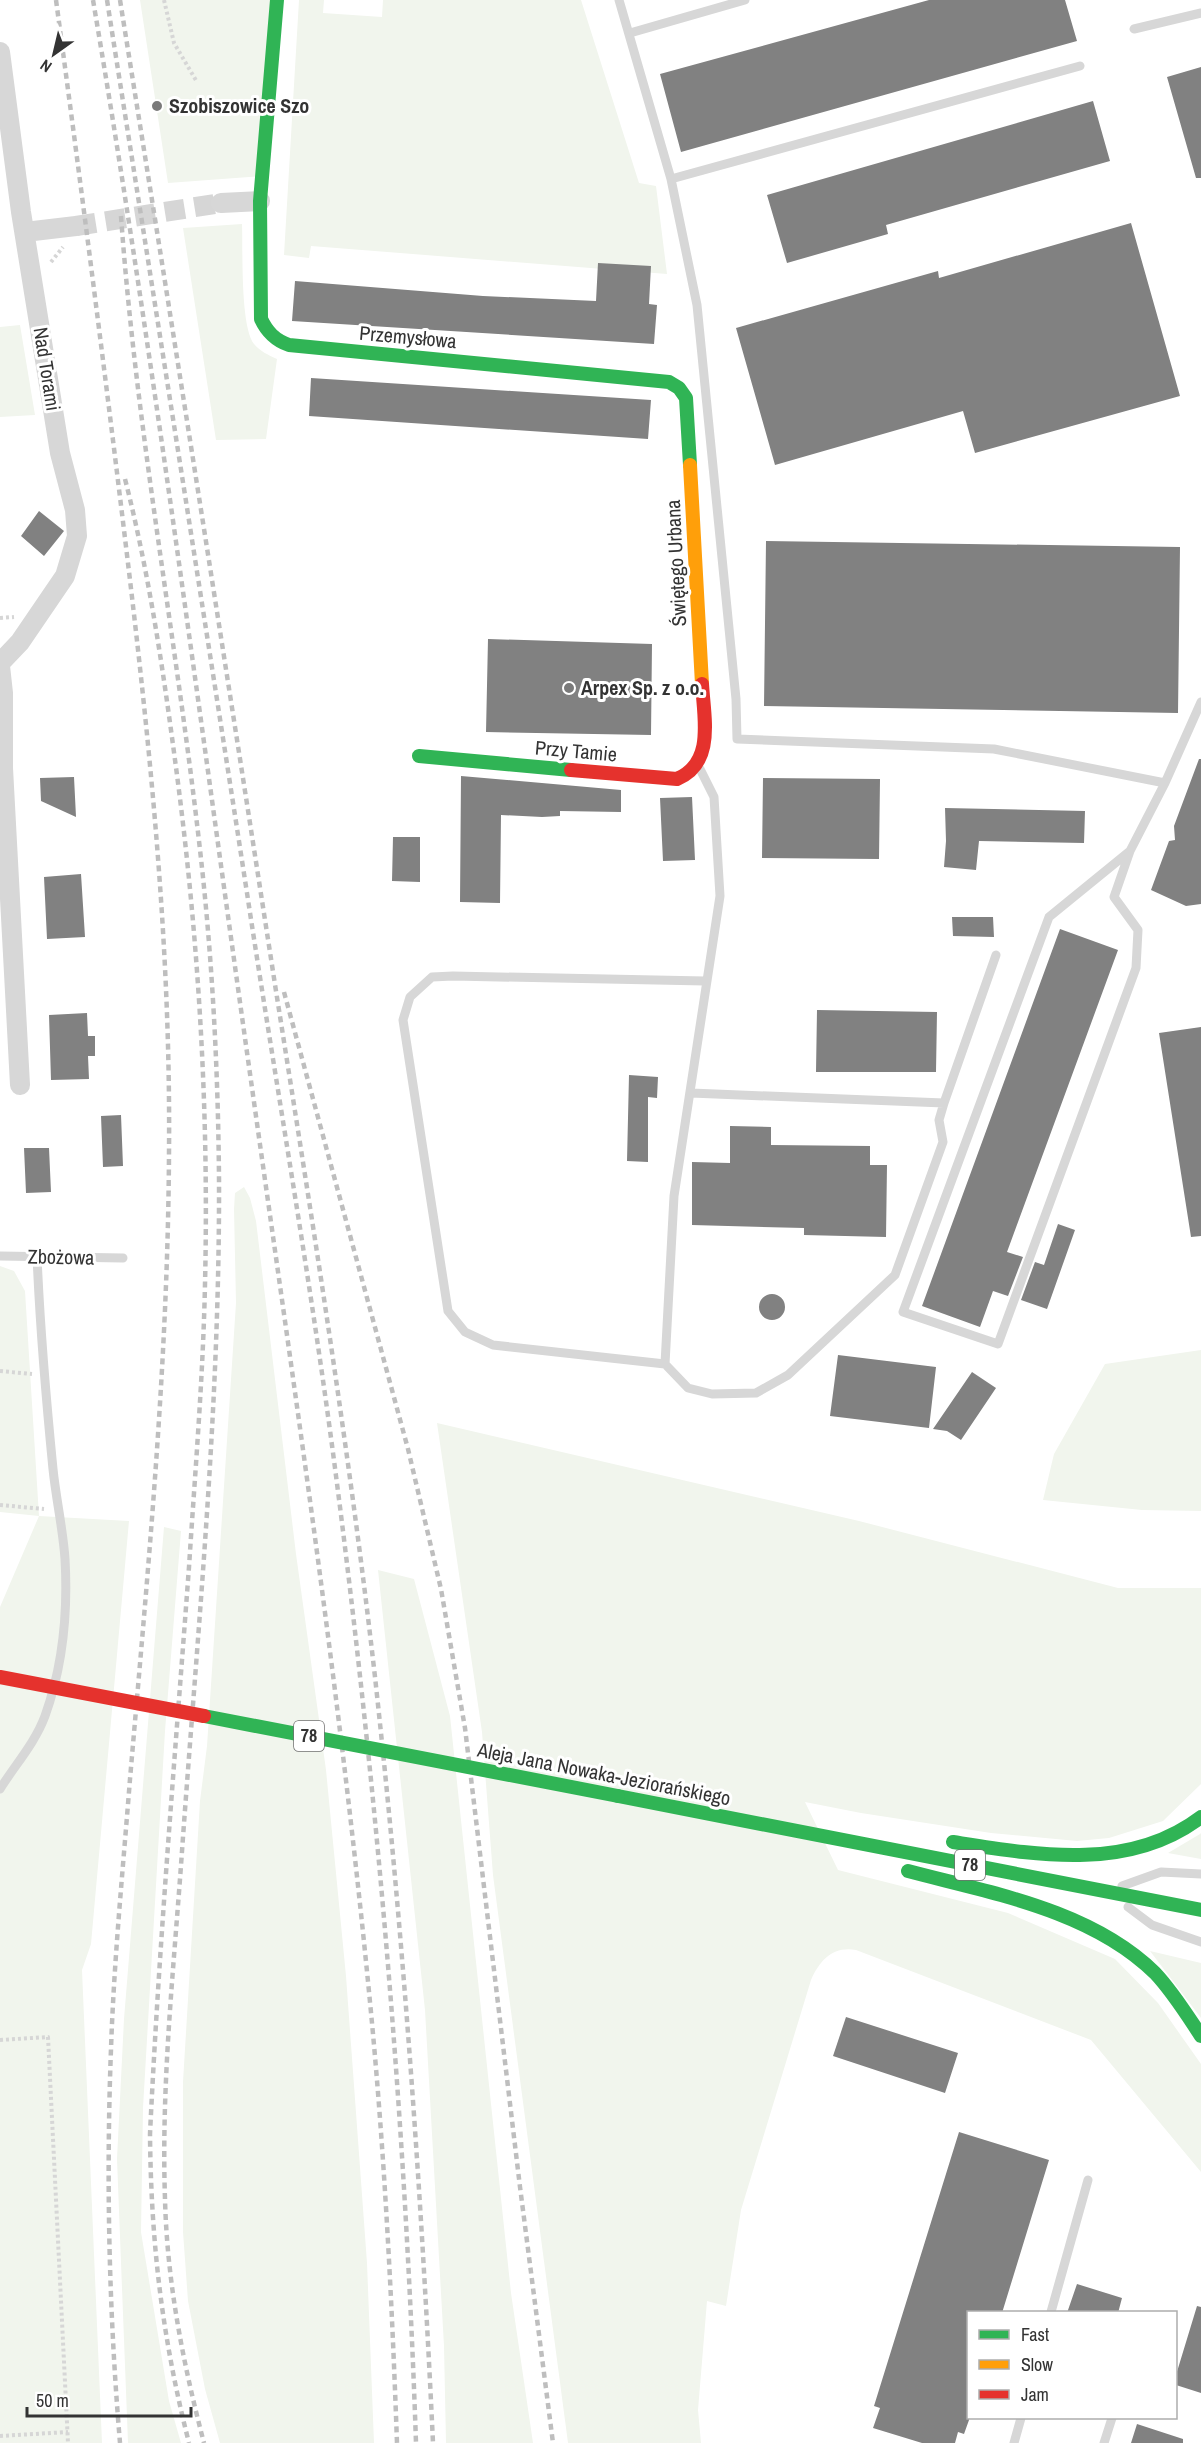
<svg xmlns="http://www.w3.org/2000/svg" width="1201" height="2443" viewBox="0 0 1201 2443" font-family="'Archivo Narrow',sans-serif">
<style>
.green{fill:#f1f5ed}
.building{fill:#818181}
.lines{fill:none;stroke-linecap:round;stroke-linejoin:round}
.street-tunnel{stroke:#d6d6d6;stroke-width:20;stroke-dasharray:20 10;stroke-linecap:butt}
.path{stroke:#d6d6d6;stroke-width:4;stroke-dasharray:3 3;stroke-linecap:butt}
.lane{stroke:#d7d7d7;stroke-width:9}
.street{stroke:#d7d7d7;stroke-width:20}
.fast{stroke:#30b455;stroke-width:14}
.slow{stroke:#ff9f0a;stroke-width:14}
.jam{stroke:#e5322d;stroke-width:14}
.rail{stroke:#bebebe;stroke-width:4.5;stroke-dasharray:6 4.5;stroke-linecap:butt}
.fast-bridge{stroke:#30b455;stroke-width:14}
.jam-bridge{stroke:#e5322d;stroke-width:14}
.poi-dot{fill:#7a7a7a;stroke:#fff;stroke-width:2}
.labels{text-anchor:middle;stroke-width:6;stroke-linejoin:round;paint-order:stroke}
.shield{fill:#fff;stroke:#707070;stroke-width:1.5}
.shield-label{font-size:18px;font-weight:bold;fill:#333}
.poi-label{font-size:20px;font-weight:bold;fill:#333;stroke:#fff;text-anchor:start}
.street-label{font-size:20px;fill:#333;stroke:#fff}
</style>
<rect width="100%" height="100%" fill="#fff"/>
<path class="green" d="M140,0H277L262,176L168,183Z
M299,0H324L323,13L382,17L383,0H581L639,183L656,186L667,274L311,246L309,258L284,255Z
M242,224C243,249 240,326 254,344C260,351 268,355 277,359L266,439L216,440L183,228Z
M20,325L35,415L0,417V327Z
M244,1187L250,1198L256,1221L296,1554L326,1770L346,1976L367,2263L374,2443H220L205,2389L188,2301L183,2232V2082L200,1801L207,1746L236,1303L234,1209L235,1193Z
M0,1266L14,1271L25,1291L39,1516L129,1521L91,1944L82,1970L102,2443H0V1607L39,1516L0,1512Z
M1201,1350V1511L1142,1510L1043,1500L1054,1454L1105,1364Z
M437,1423L859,1521L1118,1588H1201V1784L1163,1821L1109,1838L1077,1841L991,1833L861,1813L805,1802L838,1870L1008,1913L1115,1959L1158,2003L1201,2064V2172L1091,2040L856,1950C833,1946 820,1960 811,1980L741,2210L726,2306L707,2301L698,2410L701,2443H568L493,1875L482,1732Z
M164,1527L181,1531L165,1731L143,2108L141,2232L169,2401L181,2443H128L117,2159L124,2019Z
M378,1570L414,1579L450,1716L511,2293L533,2443H446L444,2346L425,2010Z
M1201,1833V1859L1168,1853L1200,1834Z
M1150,1951L1201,1963V2018Z"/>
<path class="building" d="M929,0H1065L1077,41L681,152L660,74Z
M1201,67V178H1196L1167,77Z
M1093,101L1110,161L886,225L888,234L787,263L767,195Z
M1131,223L1180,396L975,453L963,411L775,465L736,328L938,271L939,278Z
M598,263L651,266L649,304L657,305L654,344L292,321L295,281L483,296L596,301Z
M311,378L651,400L648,439L309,416Z
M39,511L64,531L44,556L21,536Z
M766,541L1180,547L1178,713L764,706Z
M488,639L652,644L651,735L486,732Z
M1199,759H1201V904L1186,906L1151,890L1169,841L1175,840L1174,826Z
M461,776L621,790V812L560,811V816L542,817L501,815L500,903L460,902Z
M74,777L76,817L41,801L40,778Z
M763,778L880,779L879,859L762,858Z
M692,797L695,860L663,861L660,798Z
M945,808L1085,811L1084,843L979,841L976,870L944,867L946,841Z
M393,837H420V882L392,881Z
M81,874L85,937L47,939L44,877Z
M952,917H993L994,937L953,936Z
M1060,929L1118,950L1007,1252L1023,1257L1008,1296L993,1291L980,1327L922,1306Z
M817,1010L937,1012L936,1072H816Z
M87,1013L88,1036H95V1056H88L89,1079L51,1080L49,1015Z
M1201,1027V1236L1191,1237L1159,1033Z
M629,1075L658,1077L657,1098L648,1097V1162L627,1161Z
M121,1115L123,1166L103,1167L101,1116Z
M730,1126L771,1127V1145L870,1146V1165H887L886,1237L804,1235V1228L692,1225V1162L730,1163Z
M24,1148H49L51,1192L26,1193Z
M1058,1224L1075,1230L1047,1309L1021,1300L1035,1262L1044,1265Z
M759 1307a13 13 0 1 1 26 0a13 13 0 1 1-26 0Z
M838,1355L936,1367L929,1428L830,1416Z
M972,1372L996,1388L961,1440L947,1431L933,1429Z
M846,2017L958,2053L945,2093L833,2056Z
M959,2132L1049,2160L1002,2313H969V2420L964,2434L958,2432L955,2443H922L873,2428L880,2408L874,2406Z
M1077,2284L1122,2298L1118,2313H1067Z
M1197,2306L1201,2307V2393L1176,2385V2375Z
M1137,2424L1183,2439V2443H1131Z"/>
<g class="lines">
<path class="street-tunnel" d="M76,226L221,203"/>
<path class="path" d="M164,0L174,43L197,82
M51,262L63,247
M0,618L14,617
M0,1371L32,1374
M0,1505L44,1509
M0,2040L48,2037L68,2443
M0,2436L68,2432"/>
<path class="lane" d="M619,0L671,179L697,305L736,699L737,739L994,749L1165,783L1201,702
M1134,29L1201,13
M630,33L745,0
M671,179L1080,66
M700,769L714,797L720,896L674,1196L665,1364L493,1345L465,1332L448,1311L403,1020L410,997L432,977L453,976L705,981
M1130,851L1114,897L1138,930L1136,968L998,1344L903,1312L1049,917L1130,851L1165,783
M944,1103L996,955
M0,1256L123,1258
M665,1364L688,1388L712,1394L756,1393L788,1375L895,1275L943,1142L939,1120L944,1103L691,1093
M0,1789C15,1765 35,1743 45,1716C63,1666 68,1612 65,1559C63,1529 56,1499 53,1469C46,1398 40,1328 37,1256
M1122,1886L1161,1872L1201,1874
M1128,1907L1152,1925L1201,1942
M1051,2312L1088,2180
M1014,2443L1021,2418
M1104,2443L1112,2418"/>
<path class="street" d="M0,52L21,212L60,453L75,510L77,536L65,576L20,642L0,663
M221,203L260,201
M25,232L76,226
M0,666L3,693V768L20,1085"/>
<path class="fast" d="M277,0L260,201L261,319C267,332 275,340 289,345L669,382L679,388L686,398L690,465
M419,756L571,770
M618,1796L1201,1910
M953,1842C1036,1855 1129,1872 1201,1817
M908,1871C991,1893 1091,1910 1155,1973C1173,1992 1187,2015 1201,2036"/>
<path class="slow" d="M690,465L702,684"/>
<path class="jam" d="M571,770L677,779C715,763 704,718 702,684"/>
<path class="rail" d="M56,0C78,163 99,326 119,489C146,709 171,929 169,1152C168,1361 148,1570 130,1779C123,1869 114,1959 111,2049C106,2181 109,2312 120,2443
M93,0C155,366 202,735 254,1102C297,1408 343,1715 372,2023C385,2163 392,2303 397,2443
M107,0C154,298 201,595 247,893C276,1085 310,1276 335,1468C377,1792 405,2117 416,2443
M120,0C173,330 225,661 276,991C312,1219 349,1448 375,1677C403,1932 421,2187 433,2443
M121,216C136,426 175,632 199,841C212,952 218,1065 219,1178C220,1402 198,1627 182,1851C174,1967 161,2083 165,2199C167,2282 183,2363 204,2443
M125,479C150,577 164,676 177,775C199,944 209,1114 205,1284C203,1379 195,1473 189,1567C175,1756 159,1945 150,2134C151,2243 162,2337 189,2443
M284,992L408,1449L441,1589L465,1728L520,2187L553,2443"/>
<path class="fast-bridge" d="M204,1716L618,1796"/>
<path class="jam-bridge" d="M0,1677L204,1716"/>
</g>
<g class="poi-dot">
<circle cx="157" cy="106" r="6"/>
<circle cx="569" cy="688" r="6"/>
</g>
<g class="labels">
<g class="shield">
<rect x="294" y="1721" width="30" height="30" rx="4.5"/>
<rect x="955" y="1850" width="30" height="30" rx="4.5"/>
</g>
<g class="shield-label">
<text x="309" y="1742">78</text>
<text x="970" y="1871">78</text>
</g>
<g class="poi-label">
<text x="169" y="113">Szobiszowice Szo</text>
<text x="581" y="695">Arpex Sp. z o.o.</text>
</g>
<g class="street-label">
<text transform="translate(408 337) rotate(5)" y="7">Przemysłowa</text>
<text transform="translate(47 369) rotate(81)" y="7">Nad Torami</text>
<text transform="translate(676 563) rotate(-93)" y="7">Świętego Urbana</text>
<text transform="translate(576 751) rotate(5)" y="7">Przy Tamie</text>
<text transform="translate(61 1257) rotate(1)" y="7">Zbożowa</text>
<text transform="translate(604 1774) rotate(11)" y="7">Aleja Jana Nowaka-Jeziorańskiego</text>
</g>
</g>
<rect x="967" y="2311" width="210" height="108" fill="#ffffff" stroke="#adadad" stroke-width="1.5"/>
<rect x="979" y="2330" width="30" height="9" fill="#30b455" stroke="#adadad" stroke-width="1.5"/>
<text x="1021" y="2341" font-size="18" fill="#333333">Fast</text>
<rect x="979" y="2360" width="30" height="9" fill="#ff9f0a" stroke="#adadad" stroke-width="1.5"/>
<text x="1021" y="2371" font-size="18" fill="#333333">Slow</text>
<rect x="979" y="2390" width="30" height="9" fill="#e5322d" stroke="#adadad" stroke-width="1.5"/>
<text x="1021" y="2401" font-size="18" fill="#333333">Jam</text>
<g transform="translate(54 54) rotate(214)" stroke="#ffffff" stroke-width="4.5" paint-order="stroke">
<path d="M0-4.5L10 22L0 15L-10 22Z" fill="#333333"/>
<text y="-9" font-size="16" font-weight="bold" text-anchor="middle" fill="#333333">N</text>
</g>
<path d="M27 2407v9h164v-9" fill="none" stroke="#333333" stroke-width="3"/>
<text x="36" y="2407" font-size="18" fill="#333333" stroke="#ffffff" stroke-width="4.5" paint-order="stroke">50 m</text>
</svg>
